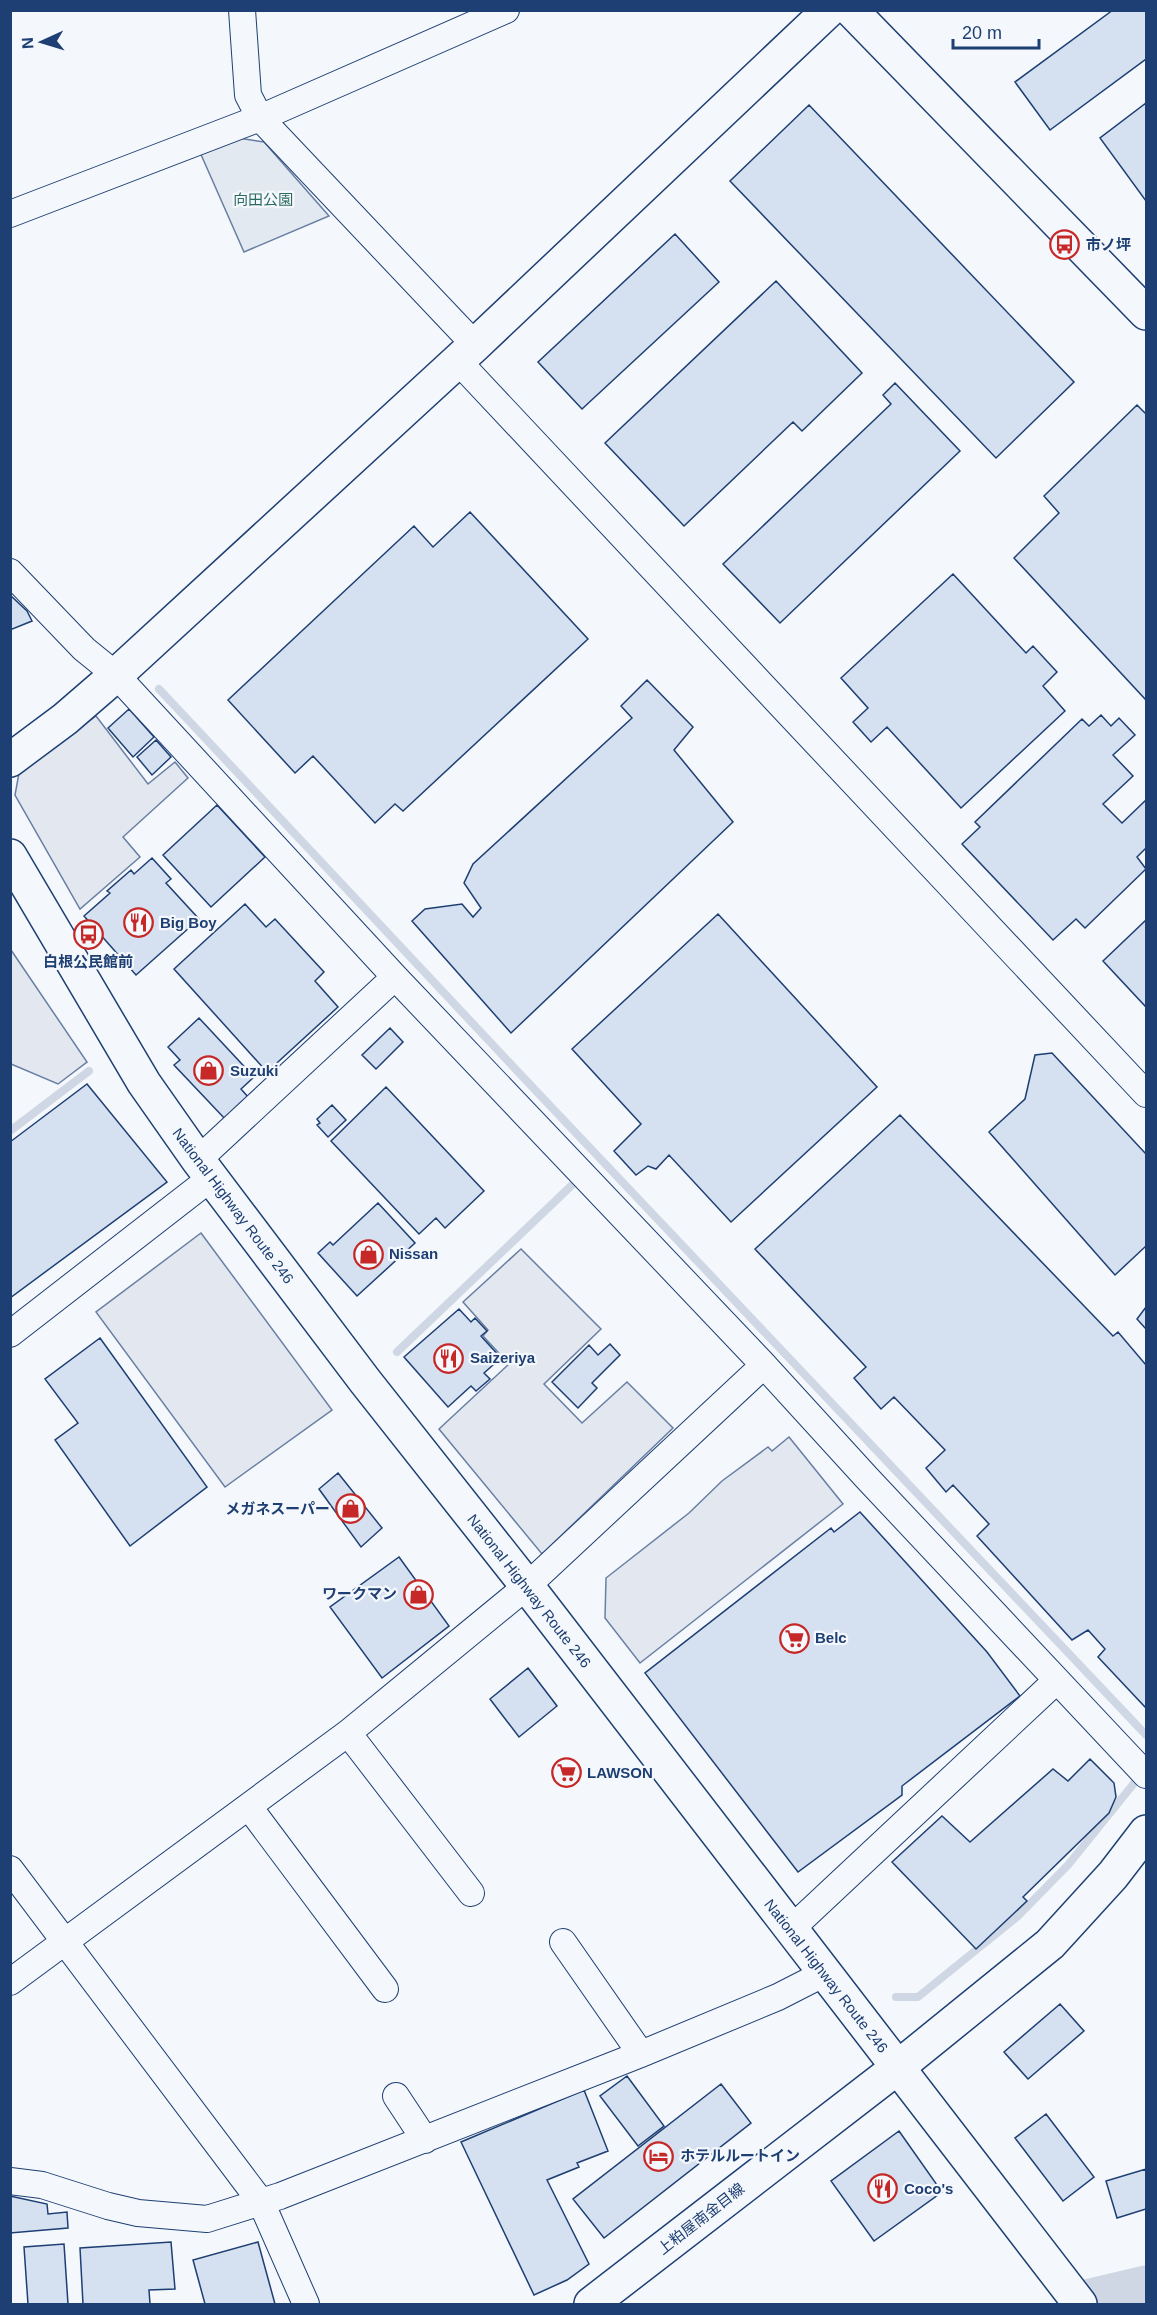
<svg xmlns="http://www.w3.org/2000/svg" width="1157" height="2315" viewBox="0 0 1157 2315" font-family="Helvetica,'Noto Sans JP',sans-serif">
<style>
.green{fill:#e3e9f0;stroke:#687fa3;stroke-width:1.5}
.parking{fill:#e3e8f0;stroke:#687fa3;stroke-width:1.5}
.lines{fill:none;stroke-linecap:round;stroke-linejoin:round}
.stream{stroke:#cfd7e4;stroke-width:8}
.river{stroke:#cfd7e4;stroke-width:51}
.building{fill:#d5e0f0;stroke:#1d3f73;stroke-width:1.5}
.street-casing{stroke:#1d3f73;stroke-width:28}
.secondary-casing{stroke:#1d3f73;stroke-width:36}
.highway-casing{stroke:#1d3f73;stroke-width:36}
.street{stroke:#f4f7fb;stroke-width:26}
.secondary{stroke:#f4f7fb;stroke-width:33}
.highway{stroke:#f4f7fb;stroke-width:33}
.labels{text-anchor:middle;stroke-width:4.5;stroke-linejoin:round;paint-order:stroke}
.park-label{font-size:15px;fill:#2c6c60;stroke:#f4f7fb}
.poi-label{font-size:15px;font-weight:bold;fill:#1d3f73;stroke:#f4f7fb;text-anchor:start}
.street-label{font-size:15px;fill:#1d3f73;stroke:#f4f7fb}
</style>
<rect width="100%" height="100%" fill="#f4f7fb"/>
<path class="green" d="M238,138L264,142L329,216L244,252L199,150Z"/>
<path class="parking" d="M96,716L148,784L175,762L188,778L123,837L140,857L80,909L15,795L19,773Z
M11,950L87,1062L58,1084L11,1064Z
M201,1233L332,1410L225,1487L96,1312Z
M521,1249L601,1329L544,1384L582,1423L627,1382L673,1428L542,1554L439,1429L509,1364L483,1336L488,1330L463,1302Z
M789,1437L843,1504L640,1663L605,1618L606,1578L689,1513L722,1481L768,1447L772,1451Z"/>
<g class="lines">
<path class="stream" d="M159,689L521,1075L1146,1735
M10,1131L89,1071
M397,1352L571,1186
M896,1997H918L1017,1917L1068,1865L1135,1782"/>
<path class="river" d="M1091,2304L1146,2291"/>
</g>
<path class="building" d="M1113,10H1146V59L1050,130L1015,82Z
M1146,103V201L1100,138Z
M809,105L1074,382L996,458L730,181Z
M675,234L719,282L582,409L538,362Z
M776,281L862,373L802,431L793,422L684,526L605,443Z
M895,383L960,451L780,623L723,564L891,404L883,395Z
M1137,405L1146,414V700L1014,558L1059,513L1044,496Z
M470,512L588,639L403,811L395,804L375,823L313,756L295,773L228,700L414,526L433,547Z
M953,574L1026,653L1033,646L1057,672L1043,686L1065,711L961,808L887,727L871,742L853,722L868,708L841,678Z
M10,595L27,611L32,621L10,630Z
M647,680L693,727L674,750L733,822L511,1033L412,921L425,909L462,904L473,917L481,908L464,883L473,864L632,718L621,706Z
M129,709L154,737L133,757L108,728Z
M1101,715L1111,726L1119,718L1135,735L1113,755L1133,776L1103,804L1122,823L1146,800V848L1137,857L1146,869L1085,928L1076,919L1053,940L962,844L980,827L975,822L1082,719L1089,726Z
M156,740L171,757L152,775L137,757Z
M217,805L265,857L211,907L163,855Z
M152,858L171,879L166,883L199,919L136,975L84,916L110,893L107,891L131,870L134,874Z
M245,904L266,927L275,919L324,972L315,981L338,1007L267,1072L174,969Z
M718,914L877,1087L731,1222L669,1155L656,1169L648,1166L636,1175L614,1151L641,1124L572,1049Z
M1146,920V1007L1103,961Z
M199,1018L254,1077L241,1089L249,1098L226,1120L174,1065L180,1060L168,1047Z
M390,1028L403,1042L376,1069L362,1055Z
M1052,1053L1146,1154V1246L1115,1275L989,1132L1025,1099L1035,1055Z
M87,1084L167,1182L10,1298V1142Z
M386,1087L484,1191L445,1228L436,1218L419,1234L331,1141Z
M332,1105L346,1120L328,1137L317,1125L320,1123L317,1119Z
M900,1115L1113,1336L1118,1332L1146,1365V1708L1098,1657L1105,1649L1088,1630L1072,1640L977,1536L989,1524L953,1485L946,1492L926,1468L945,1450L894,1397L881,1409L854,1378L866,1367L755,1249Z
M378,1203L415,1243L357,1296L318,1253L330,1242L333,1245Z
M1146,1307V1329L1137,1319Z
M459,1309L471,1322L475,1318L487,1331L481,1336L501,1358L484,1373L490,1379L476,1391L471,1386L448,1407L404,1357Z
M100,1338L207,1487L130,1546L55,1440L78,1423L45,1379Z
M610,1344L620,1355L592,1383L597,1388L578,1408L552,1382L589,1345L598,1355Z
M338,1473L382,1528L361,1547L319,1489Z
M860,1512L987,1652L1020,1696L902,1786V1795L798,1872L645,1673L831,1528L834,1532Z
M399,1557L449,1626L382,1678L330,1607Z
M528,1668L557,1706L519,1737L490,1699Z
M1090,1759L1114,1783L1116,1797L1109,1813L1023,1897L1027,1901L976,1949L892,1862L942,1816L970,1842L1053,1769L1068,1781Z
M1060,2004L1084,2031L1028,2079L1004,2052Z
M627,2076L664,2126L638,2146L600,2096Z
M721,2084L751,2123L604,2238L573,2199Z
M584,2090L608,2151L577,2163L579,2167L547,2180L589,2264L567,2280L534,2295L461,2142Z
M1046,2114L1094,2177L1063,2201L1015,2138Z
M899,2131L942,2192L874,2241L831,2181Z
M1146,2169V2209L1117,2218L1106,2181Z
M10,2196L47,2204L48,2214L67,2212L68,2228L10,2233Z
M171,2242L175,2289L149,2290L150,2304H83L80,2248Z
M258,2242L275,2304H205L193,2260Z
M64,2244L68,2304H28L24,2247Z"/>
<g class="lines">
<defs>
<path id="street" d="M242,10L248,95L260,118L475,345
M10,214L260,118L506,10
M457,360L1146,1094
M10,572L84,649L116,675L395,977L761,1362L867,1478L1146,1775
M198,1160L395,977
M10,1334L211,1178
M348,1733L471,1893
M249,1807L385,1989
M10,1869L261,2202L306,2304
M790,1930L1056,1681
M563,1942L641,2054
M10,1982L348,1733L527,1586L764,1365
M396,2096L425,2140
M10,2181L42,2185L108,2206L138,2213L207,2219L280,2196L641,2054L778,1997L823,1974"/>
<path id="secondary" d="M851,10L1146,313
M10,760L65,719L116,675L475,345L829,10
M591,2304L897,2068L1050,1944L1113,1875L1146,1832"/>
<path id="highway" d="M10,856L144,1083L198,1160L365,1381L527,1586L1080,2304"/>
</defs>
<use href="#street" class="street-casing"/>
<use href="#secondary" class="secondary-casing"/>
<use href="#highway" class="highway-casing"/>
<use href="#street" class="street"/>
<use href="#secondary" class="secondary"/>
<use href="#highway" class="highway"/>
</g>
<defs>
<symbol id="bus-ring" viewBox="-11 -11 22 22"><circle r="9.5" fill="#f4f7fb" stroke="#c62828" stroke-width="1.5"/><path d="M-5-6H5V4H4V6H2V4H-2V6H-4V4H-5ZM-3.5-4V0h7V-4ZM-3.5 1.2v1.5H-2V1.2ZM2 1.2v1.5H3.5V1.2Z" fill="#c62828"/></symbol>
<symbol id="restaurant-ring" viewBox="-11 -11 22 22"><circle r="9.5" fill="#f4f7fb" stroke="#c62828" stroke-width="1.5"/><path d="M-5-6h1v4h1v-4h1v4h1v-4h1v5L-1.5 .5V6h-2V.5L-5-1ZM5-6V6H3V1.5H1.5Q1.5-4 5-6Z" fill="#c62828"/></symbol>
<symbol id="shop-ring" viewBox="-11 -11 22 22"><circle r="9.5" fill="#f4f7fb" stroke="#c62828" stroke-width="1.5"/><path d="M-5-2.5h2.3a2.7 3.5 0 0 1 5.4 0H5L5.5 6h-11ZM-1.5-2.5h3a1.5 2.3 0 0 0-3 0Z" fill="#c62828"/></symbol>
<symbol id="supermarket-ring" viewBox="-11 -11 22 22"><circle r="9.5" fill="#f4f7fb" stroke="#c62828" stroke-width="1.5"/><path d="M-6-5.5h2.5l.6 2H6L4.5 2H-2.5L-4.4-4H-6ZM-1.5 3.2a1.3 1.3 0 1 0 .1 0ZM3 3.2a1.3 1.3 0 1 0 .1 0Z" fill="#c62828"/></symbol>
<symbol id="hotel-ring" viewBox="-11 -11 22 22"><circle r="9.5" fill="#f4f7fb" stroke="#c62828" stroke-width="1.5"/><path d="M-6-4.5h1.5V1H6V5H4.5V3h-9V5H-6ZM-4 0a1.8 1.8 0 1 1 3.6 0ZM.5 0V-2.5h3Q6-2.5 6 0Z" fill="#c62828"/></symbol>
</defs>
<g fill-rule="evenodd">
<use href="#bus-ring" x="1048" y="228" width="33" height="33"/>
<use href="#restaurant-ring" x="122" y="906" width="33" height="33"/>
<use href="#bus-ring" x="72" y="918" width="33" height="33"/>
<use href="#shop-ring" x="192" y="1054" width="33" height="33"/>
<use href="#shop-ring" x="352" y="1238" width="33" height="33"/>
<use href="#restaurant-ring" x="432" y="1342" width="33" height="33"/>
<use href="#shop-ring" x="334" y="1492" width="33" height="33"/>
<use href="#shop-ring" x="402" y="1578" width="33" height="33"/>
<use href="#supermarket-ring" x="778" y="1622" width="33" height="33"/>
<use href="#supermarket-ring" x="550" y="1756" width="33" height="33"/>
<use href="#hotel-ring" x="642" y="2140" width="33" height="33"/>
<use href="#restaurant-ring" x="866" y="2172" width="33" height="33"/>
</g>
<g class="labels">
<g class="park-label">
<text x="263" y="205">向田公園</text>
</g>
<g class="poi-label">
<text x="1086" y="250">市ノ坪</text>
<text x="160" y="928">Big Boy</text>
<text x="88" y="967" text-anchor="middle">白根公民館前</text>
<text x="230" y="1076">Suzuki</text>
<text x="389" y="1259">Nissan</text>
<text x="470" y="1363">Saizeriya</text>
<text x="330" y="1514" text-anchor="end">メガネスーパー</text>
<text x="397" y="1599" text-anchor="end">ワークマン</text>
<text x="815" y="1643">Belc</text>
<text x="587" y="1778">LAWSON</text>
<text x="680" y="2161">ホテルルートイン</text>
<text x="904" y="2194">Coco's</text>
</g>
<g class="street-label">
<text transform="translate(233 1206) rotate(53)" y="5">National Highway Route 246</text>
<text transform="translate(529 1591) rotate(52)" y="5">National Highway Route 246</text>
<text transform="translate(826 1976) rotate(52)" y="5">National Highway Route 246</text>
<text transform="translate(701 2219) rotate(-38)" y="5">上粕屋南金目線</text>
</g>
</g>
<rect width="1157" height="2315" fill="none" stroke="#1d3f73" stroke-width="24"/>
<g transform="translate(42 42) rotate(266)" stroke="#f4f7fb" stroke-width="4.5" paint-order="stroke">
<path d="M0-4.5L10 22L0 15L-10 22Z" fill="#1d3f73"/>
<text y="-9" font-size="16" font-weight="bold" text-anchor="middle" fill="#1d3f73">N</text>
</g>
<path d="M953 39v9h86v-9" fill="none" stroke="#1d3f73" stroke-width="3"/>
<text x="962" y="39" font-size="18" fill="#1d3f73" stroke="#f4f7fb" stroke-width="4.5" paint-order="stroke">20 m</text>
</svg>
